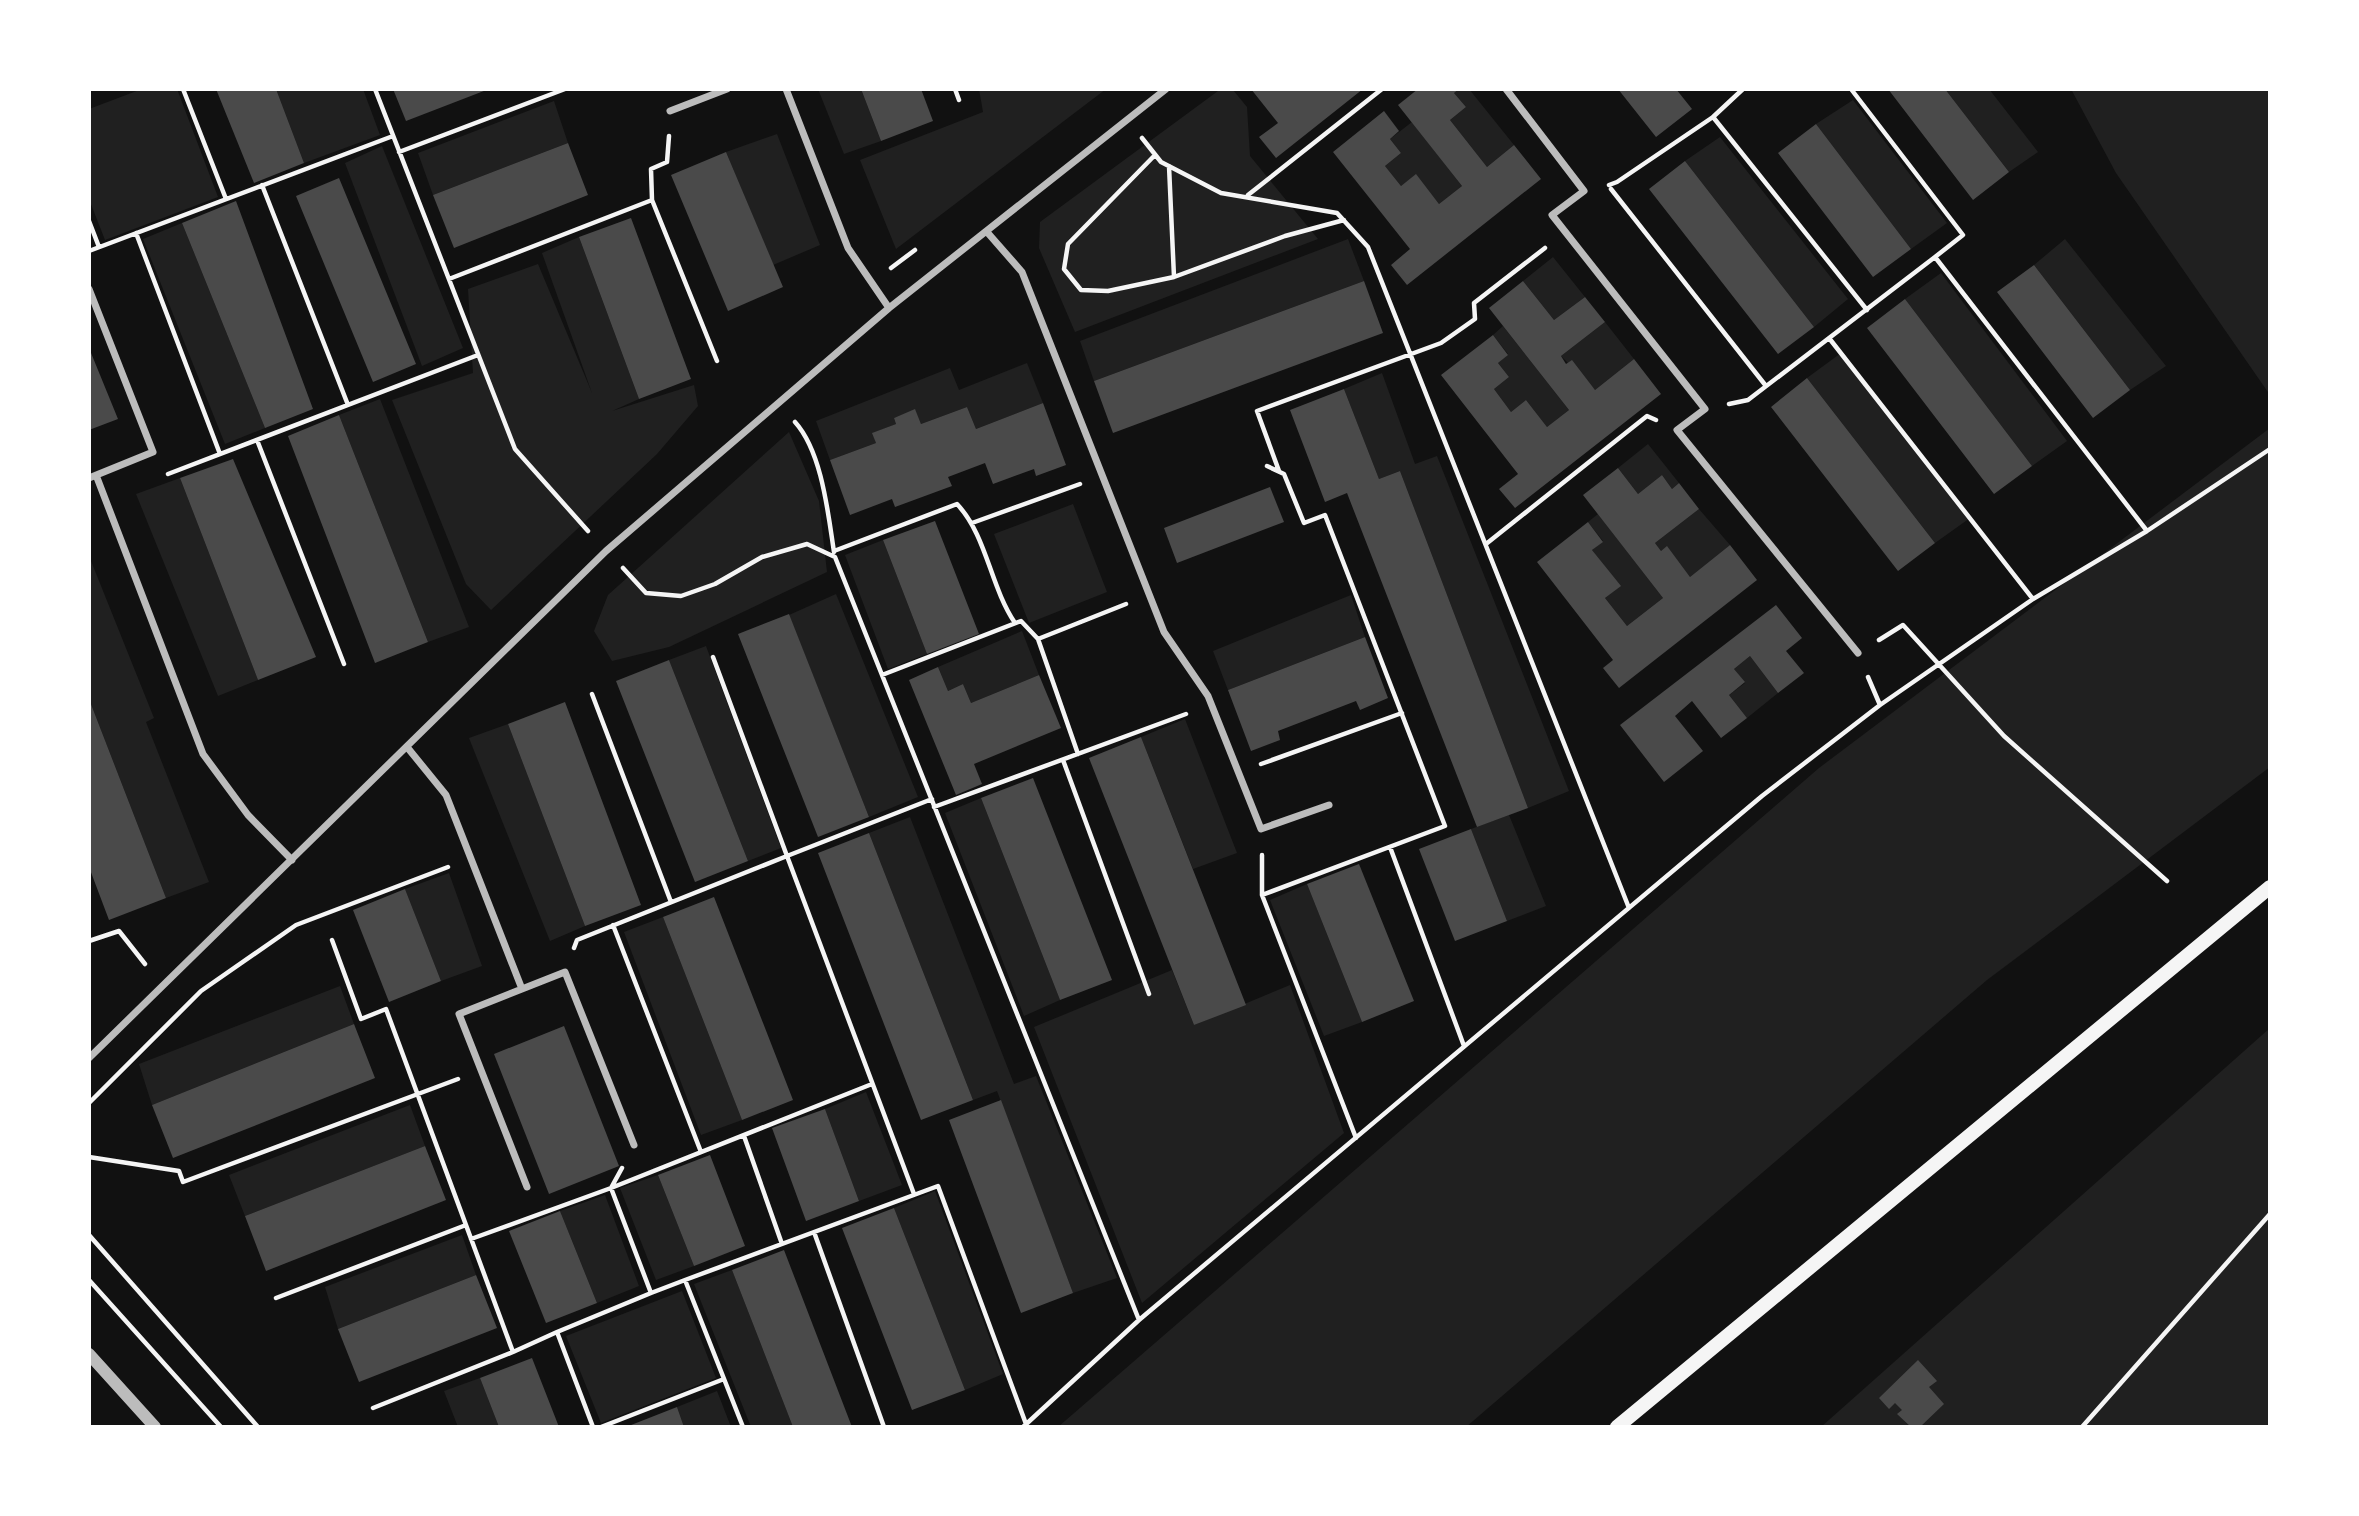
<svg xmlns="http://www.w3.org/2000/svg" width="2359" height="1516" viewBox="0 0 2359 1516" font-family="Georgia,serif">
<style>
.green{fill:#202020}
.building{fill:#4a4a4a}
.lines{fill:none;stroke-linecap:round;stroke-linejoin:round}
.path{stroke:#f5f5f5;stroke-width:4.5}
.minor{stroke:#bcbcbc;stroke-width:7}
.tertiary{stroke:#bcbcbc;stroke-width:12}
.secondary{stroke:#f5f5f5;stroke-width:14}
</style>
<rect width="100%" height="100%" fill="#111"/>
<path class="green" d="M142,89H177L218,197L105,240L89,199V109Z
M276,89H363L380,135L304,163Z
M818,89H861L881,141L844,154Z
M979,89H1106L896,249L860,160L983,112Z
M1459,89H1469L1514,145L1487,167L1450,120L1466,107L1454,93Z
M1945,89H1989L2038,152L2009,172Z
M2071,89H2270V395L2116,173Z
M1233,90L1247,107L1250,156L1318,239L1075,332L1039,248L1040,222L1218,91Z
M1853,100L1947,223L1911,249L1816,124Z
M554,101L568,143L433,195L418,153Z
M1412,122L1462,186L1439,204L1416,175L1401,186L1385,166L1401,153L1390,139Z
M777,134L820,245L773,265L726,152Z
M1720,137L1848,299L1814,327L1685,161Z
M382,146L463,348L422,366L345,163Z
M182,223L265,428L225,444L143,239Z
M579,237L639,399L612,411L694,385L698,406L657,454L491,610L466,584L392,400L473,373L468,289L538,264L592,393L542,253Z
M1348,239L1364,281L1094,381L1080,341Z
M2065,239L2166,366L2130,390L2034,265Z
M1553,257L1585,297L1554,320L1523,281Z
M1941,273L2067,441L2032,466L1905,299Z
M1605,322L1634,359L1595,390L1561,356Z
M1503,326L1569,410L1547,427L1526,400L1511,412L1494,389L1509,377L1498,363L1508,354L1493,335Z
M1841,353L1970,518L1935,543L1807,378Z
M1027,363L1043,403L976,429L967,407L921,424L915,410L894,418L896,424L873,433L876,443L830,460L816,421L950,368L959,390Z
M1382,373L1415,464L1437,456L1569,791L1528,808L1400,471L1379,479L1344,389Z
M380,399L469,627L428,642L339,415Z
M2270,428V767L1987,980L1466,1427H1058L1819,768Z
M789,432L819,501L827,572L669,647L612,661L594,631L608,595Z
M1648,444L1679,483L1672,489L1662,475L1638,494L1618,468Z
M180,478L258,680L218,696L136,494Z
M1073,504L1107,592L1029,623L994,534Z
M1699,509L1730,545L1690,577L1667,547L1661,551L1655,543Z
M1598,514L1663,598L1627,626L1605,598L1620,586L1592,550L1603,541L1588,522Z
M883,540L927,654L888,669L845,555Z
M89,556L154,718L146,722L209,882L166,898L89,699Z
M836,594L918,797L869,817L789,615Z
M1351,595L1365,637L1228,690L1213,651Z
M1022,631L1039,675L971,703L963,684L948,691L938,667Z
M706,646L781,848L748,861L669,660Z
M1750,656L1778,693L1747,718L1729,695L1745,683L1734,669Z
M1185,719L1237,853L1193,869L1141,737Z
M508,724L585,926L550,941L469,738Z
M981,798L1060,1000L1024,1016L945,813Z
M1509,815L1546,906L1507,921L1471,829Z
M910,817L1014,1084L1036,1076L1117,1278L1073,1293L997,1091L973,1100L869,833Z
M449,873L482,966L441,981L405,889Z
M1307,884L1362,1022L1324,1036L1270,900Z
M663,917L742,1120L701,1135L624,932Z
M1172,970L1194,1025L1290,985L1344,1133L1142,1303L1034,1027Z
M340,986L354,1024L152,1105L139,1064Z
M2270,1028V1427H1821Z
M866,1092L902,1185L859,1201L825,1109Z
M410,1105L425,1146L245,1216L229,1175Z
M658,1175L694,1266L656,1280L620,1188Z
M935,1191L1003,1374L965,1390L894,1208Z
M605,1195L639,1286L597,1303L560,1211Z
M462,1235L476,1275L338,1329L325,1287Z
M732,1270L793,1427H751L694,1284Z
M682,1291L716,1378L601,1423L566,1336Z
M480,1378L499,1427H458L444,1391Z
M717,1391L731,1427H684L677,1407Z"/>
<path class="building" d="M216,89H276L304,163L254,183Z
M393,89H489L406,121Z
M861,89H921L933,121L881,141Z
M1251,89H1363L1276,158L1259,137L1278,123Z
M1418,89H1459L1454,93L1466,107L1450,120L1487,167L1514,145L1541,179L1407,285L1391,265L1410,249L1333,152L1384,111L1399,131L1390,139L1401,153L1385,166L1401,186L1416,174L1439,204L1462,186L1398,105Z
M1618,89H1676L1692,109L1656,137Z
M1888,89H1945L2009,172L1973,200Z
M1816,124L1911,249L1873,277L1778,153Z
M568,143L588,195L454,248L433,195Z
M726,152L783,287L728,311L671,175Z
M1685,161L1814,327L1778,354L1649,189Z
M339,178L416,364L373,382L296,196Z
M236,201L313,409L265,428L182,223Z
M631,218L691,379L639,399L579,237Z
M2034,265L2130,390L2093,418L1997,292Z
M1364,281L1383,333L1113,433L1094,381Z
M1523,281L1554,320L1585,297L1605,322L1561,356L1566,364L1572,360L1595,390L1634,359L1661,394L1515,508L1499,489L1518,474L1441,375L1493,335L1508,355L1498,363L1509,377L1494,389L1511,412L1526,400L1547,427L1569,410L1489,308Z
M1905,299L2032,466L1994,494L1867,328Z
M89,348L118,419L89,430Z
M1807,378L1935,543L1898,571L1771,407Z
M1344,389L1379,479L1400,471L1528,808L1477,827L1347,493L1325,502L1290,410Z
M1043,403L1066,465L1036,476L1034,469L993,484L985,463L948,477L952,486L895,507L892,499L850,515L830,460L876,443L872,433L896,424L894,418L915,409L921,424L967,407L976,429Z
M339,415L428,642L375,663L288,436Z
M233,459L316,657L258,680L180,478Z
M1618,468L1638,494L1662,475L1672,489L1679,483L1699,509L1655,543L1661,551L1667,546L1690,577L1730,545L1757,580L1619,688L1603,668L1613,660L1537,562L1588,522L1603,542L1592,550L1621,586L1605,598L1627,626L1663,598L1583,495Z
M1270,487L1284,522L1177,563L1164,528Z
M935,521L979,634L927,654L883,540Z
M1776,605L1802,638L1786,651L1804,673L1778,693L1750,656L1734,669L1745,682L1729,695L1747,718L1721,738L1692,701L1675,716L1703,751L1664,782L1620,725Z
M789,614L869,817L818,837L738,634Z
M1365,637L1388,698L1360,710L1356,701L1278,731L1280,740L1251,751L1228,690Z
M669,660L748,861L695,882L616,681Z
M938,667L948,691L963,684L971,703L1039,675L1061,728L974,764L982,784L956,795L909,680Z
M89,699L166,898L109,920L89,867Z
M565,702L641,905L585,926L508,724Z
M1141,737L1246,1005L1194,1025L1089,758Z
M1033,778L1112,980L1060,1000L981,798Z
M1471,829L1507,921L1455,941L1419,849Z
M869,833L973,1100L921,1120L818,853Z
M1359,864L1414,1001L1362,1022L1307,884Z
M405,889L441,981L389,1002L353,910Z
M714,897L793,1100L742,1120L663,917Z
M354,1024L375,1078L173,1158L152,1105Z
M564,1026L619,1166L549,1194L494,1054Z
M1001,1100L1073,1293L1021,1313L949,1120Z
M825,1109L859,1201L806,1221L772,1128Z
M425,1146L446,1200L266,1271L245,1216Z
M710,1155L745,1246L694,1266L658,1175Z
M894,1208L965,1390L912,1410L842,1228Z
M560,1211L597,1303L546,1323L509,1231Z
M784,1250L852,1427H793L732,1270Z
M476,1275L497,1328L359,1382L338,1329Z
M532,1358L559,1427H499L480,1378Z
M1918,1360L1937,1381L1929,1387L1944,1404L1920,1427H1911L1897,1414L1902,1410L1895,1403L1889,1409L1879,1398Z
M677,1407L684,1427H626Z"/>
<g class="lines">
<path class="path" d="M183,89L226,199
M375,89L515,449L588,531
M955,89L959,100
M1743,89L1713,117L1867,310
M1851,89L1963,235L1935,257
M1142,138L1161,162L1221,193L1337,213L1368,247L1629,908
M399,152L565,89
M1155,155L1068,244L1064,269L1081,290L1108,291L1174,277L1169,166
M262,185L348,405
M1609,185L1617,182L1713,117
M1611,189L1766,386
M1248,195L1382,89
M652,200L717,361
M89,221L99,247
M136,233L220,454
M89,251L393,136
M891,268L915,250
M1174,277L1285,236L1344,220
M449,279L652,200L651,169L667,162L669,136
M1829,338L2033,599
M1729,404L1748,400L1935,257L2147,531
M795,422C822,452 828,513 834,552
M257,440L344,664
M1267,466L1284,474L1304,523L1325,515L1445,826L1262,895L1356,1138
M1279,471L1257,411L1441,343L1475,319L1474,303L1545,248
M168,474L478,355
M972,523L1080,484
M1486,544L1647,416L1656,420
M834,551L957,504C987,536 990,586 1015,623
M623,568L646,593L681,596L715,584L762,557L807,544L835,557L1139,1320
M1038,639L1078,754
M1879,640L1903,625L2004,736L2167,881
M882,675L1021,621L1038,639L1126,604
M1868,677L1880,705
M592,694L671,902
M1063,760L1149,994
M1261,764L1402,713
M934,807L1186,714
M1390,847L1464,1046
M1262,855V895
M613,925L701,1152
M332,940L361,1019L386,1009L513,1352L557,1332
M89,941L119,931L145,964
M574,948L577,940L787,856L713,657
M89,1103L201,991L296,925L448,867
M744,1136L782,1244
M89,1157L179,1171L183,1182L458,1079
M622,1168L611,1188L651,1293L685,1280L743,1427
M914,1194L787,856L932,799
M814,1232L884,1427
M89,1235L258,1427
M471,1239L611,1188L872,1084
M89,1280L221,1427
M685,1280L938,1186L1026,1424
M276,1298L466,1225
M373,1408L513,1352
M593,1427L557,1332L651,1293
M601,1427L724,1379
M1023,1427L1139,1320L1762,796L1880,705L2033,599L2147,531L2270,449
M2082,1427L2270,1214"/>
<path class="minor" d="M786,89L848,248L889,308
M1506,89L1584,191L1552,215L1705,409L1677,430L1858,653
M670,111L727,89
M987,232L1022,272L1164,632L1208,696L1261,829L1329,805
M89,289L153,452L89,478
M96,475L203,754L248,815L292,860
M407,747L446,795L522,989
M89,1058L606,551L889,308L1166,89
M527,1187L459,1014L565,972L634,1145"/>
<path class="tertiary" d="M89,1354L155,1427"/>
<path class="secondary" d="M1617,1427L2270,887"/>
</g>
<rect width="2359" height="1516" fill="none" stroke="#ffffff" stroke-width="182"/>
</svg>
